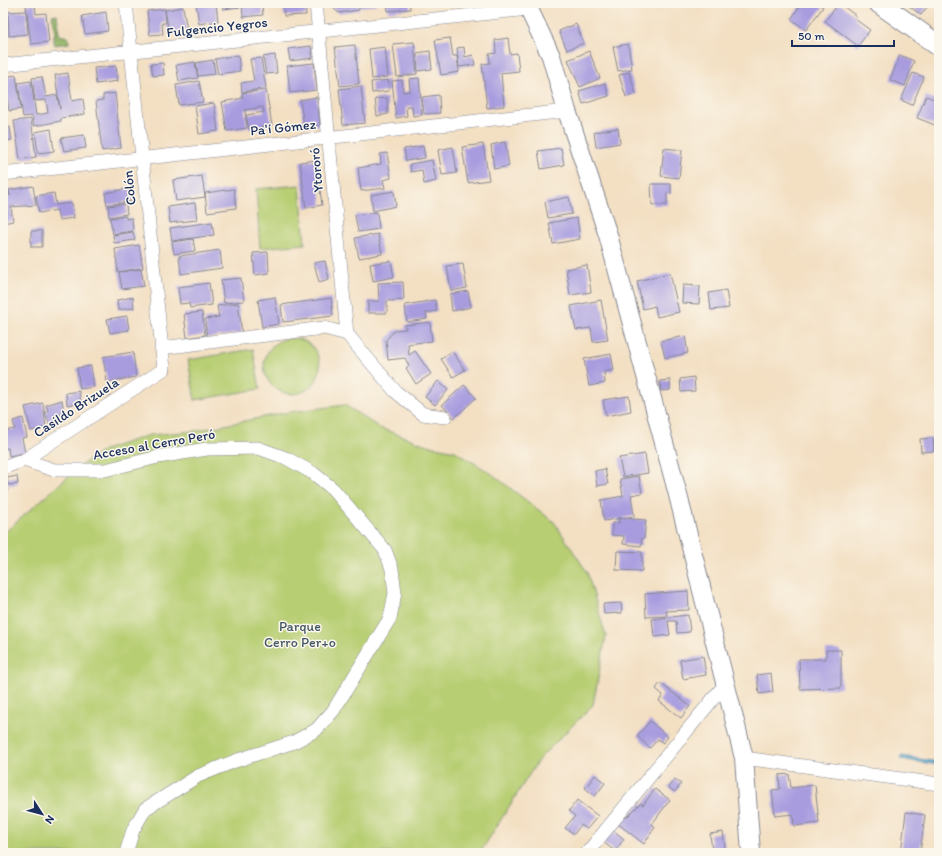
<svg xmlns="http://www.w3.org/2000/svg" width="942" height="856" viewBox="0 0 942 856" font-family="Itim,sans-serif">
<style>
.green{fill:#b7ce72;stroke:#697e68}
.forest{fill:#91b164;stroke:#567061}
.water{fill:#54abd1;stroke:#386d98}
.building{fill:#a89cdf}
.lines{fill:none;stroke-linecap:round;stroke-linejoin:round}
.street-casing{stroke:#878790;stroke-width:14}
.secondary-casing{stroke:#878790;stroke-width:20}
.primary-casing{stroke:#878790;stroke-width:22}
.street{stroke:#fff;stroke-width:13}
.secondary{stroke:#fff;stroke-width:18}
.primary{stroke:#fff;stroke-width:20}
.labels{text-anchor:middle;stroke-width:3;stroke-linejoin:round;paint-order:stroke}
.street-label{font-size:14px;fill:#1b2f5e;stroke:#fbf7ec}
.park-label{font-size:14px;fill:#425763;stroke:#fbf7ec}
</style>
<rect width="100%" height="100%" fill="#fbf7ec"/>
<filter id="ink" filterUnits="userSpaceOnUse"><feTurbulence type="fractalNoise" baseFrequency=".025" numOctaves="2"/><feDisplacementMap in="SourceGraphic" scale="8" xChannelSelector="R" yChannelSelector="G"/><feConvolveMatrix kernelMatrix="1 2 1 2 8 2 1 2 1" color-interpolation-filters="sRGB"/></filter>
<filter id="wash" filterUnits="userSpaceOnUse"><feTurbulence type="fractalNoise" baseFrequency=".012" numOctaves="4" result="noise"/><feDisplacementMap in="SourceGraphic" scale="16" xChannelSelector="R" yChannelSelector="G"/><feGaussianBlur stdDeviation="0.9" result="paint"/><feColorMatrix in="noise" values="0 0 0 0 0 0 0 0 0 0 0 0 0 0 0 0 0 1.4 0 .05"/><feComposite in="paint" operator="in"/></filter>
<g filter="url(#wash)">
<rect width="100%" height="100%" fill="#f3dfc2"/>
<path class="green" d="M300,185L305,244L260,248L256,189Z
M264 366a28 28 0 1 1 56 0a28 28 0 1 1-56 0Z
M253,349L260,389L195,400L188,360Z
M345,405L380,428L427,445L455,451L492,474L554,522L587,572L606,636L593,705L539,759L480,853H3V534L80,466L104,450L149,435L195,431L289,412Z"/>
<path class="forest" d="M57,14L59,35L68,37L69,43L55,45L53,39L55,32L52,15Z"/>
<path class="water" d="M901,756L939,762V765L900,759Z"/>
<g id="blocks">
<path class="building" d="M196,3H216L218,21L199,24Z
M222,3H239L240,7L223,9Z
M242,3H262L263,15L243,17Z
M283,3H305L306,15L284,16Z
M333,3H358L359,10L339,13L334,9Z
M359,3H376L377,5L360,7Z
M387,3H410V9L388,11Z
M802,3H817L823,7L806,30L791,19Z
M839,3L856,16L855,19L870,30L858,46L825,21Z
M905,3H924L928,6L921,15Z
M35,4L36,14L46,13L49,42L31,44L26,5Z
M183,7L187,30L169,33L165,10Z
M165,9L166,23H162L163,34L150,35L147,11Z
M26,11L28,34L9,36L8,12Z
M106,12L108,31L85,34L82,16Z
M576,24L584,43L567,50L559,31Z
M450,38L453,56H457L459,72L441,75L435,40Z
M508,38L510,54L517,53L519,71L501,73L504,106L487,108L482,64L490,63L489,54L496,53L495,40Z
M414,42L417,74L397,77L393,44Z
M628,44L632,69L618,71L613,47Z
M355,45L359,84L340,86L335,47Z
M311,46L313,58L290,61L288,49Z
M385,47L388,77L372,79L369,49Z
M464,47L465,57L473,55L475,65L459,67L457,48Z
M430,51L432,69L418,71L417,53Z
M589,51L600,78L580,87L568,60Z
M238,55L240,71L218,74L215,59Z
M275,55L277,73L266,74L263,57Z
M900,55L914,61L905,86L890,80Z
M261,58L266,88L242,92L241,83L254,81L250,59Z
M213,60L215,74L198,76L196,63Z
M195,62L198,78L179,81L176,65Z
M163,63L164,75L153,76L151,64Z
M314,63L317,90L290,93L287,66Z
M116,66L118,81L96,84L94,68Z
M629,72L636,94L626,97L619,75Z
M68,73L72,101L83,99L85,114L61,118V121L34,126L32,116L23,117L18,83L31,81L36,115L48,113L46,100L35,101L32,78L42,77L46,97L57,95L60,109L55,75Z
M913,73L924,77L912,105L901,100Z
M16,75L21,109L9,111L4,77Z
M419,78L422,115L413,116L412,106H406L407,116L396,118L392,81L402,80L403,92L410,91L409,79Z
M388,80L389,91L372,93L371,82Z
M199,81L203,102L179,105L176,85Z
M605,83L609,96L583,104L579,91Z
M361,86L365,123L343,125L339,89Z
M266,90L272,125L261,127L262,129H249L246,115L264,112L263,107L245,110L247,128L227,131L222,102L243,98L242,93Z
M115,93L121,148L102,151L96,101L103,100V95Z
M439,95L440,113L424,114L422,97Z
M926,96L939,101V115L935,125L917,118Z
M317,97L320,125L304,127L300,100Z
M387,98L388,114L377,116L375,99Z
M214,103L218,131L199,134L195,106Z
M31,119L36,157L20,159L14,121Z
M10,127L12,140L3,141V128Z
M618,128L620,143L596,147L594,132Z
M51,129L54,151L38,153L35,132Z
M84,135L86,148L64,151L61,138Z
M3,141L6,157L3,158Z
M505,142L509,166L494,169L491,145Z
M483,144L489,180L468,183L462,147Z
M423,146L425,158L406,161L404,149Z
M453,147L457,173L442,175L438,150Z
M561,148L564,165L541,169L538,151Z
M664,148L682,150L679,178L661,176Z
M387,153L391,178L383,180L385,188L361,191L358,168L381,164L380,154Z
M316,160L322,205L306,208L300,162Z
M432,160L436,181L424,184L422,170L411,172L410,164Z
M202,176L205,197L176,201L173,180Z
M651,184H671V194L667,193V205H652Z
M33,186L36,205L11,207L13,221L3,223V191L8,190L10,196L9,190Z
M131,188L133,201L107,205L105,193Z
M234,189L236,208L207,212L205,193Z
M394,191L396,206L373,211L371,195Z
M54,193L56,205L72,203L74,218L59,220L57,210L39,213L36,196Z
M569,197L572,214L548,218L545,202Z
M195,203L197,220L170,223L168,207Z
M126,204L127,214L109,217L108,206Z
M377,212L379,229L358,232L355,215Z
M126,216V219L132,218L133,231L113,234L110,218Z
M577,218L580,239L553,244L549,223Z
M212,222L214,235L172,241L170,228Z
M31,231H42V247H31Z
M133,232L135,240L114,243L113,235Z
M378,234L382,254L359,258L355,238Z
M193,239L195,251L174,254L172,242Z
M139,245L143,268L118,272L115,249Z
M220,250L222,268L181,274L179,256Z
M268,252L269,273L255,275L253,253Z
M325,261L329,279L319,282L314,263Z
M391,261L394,277L373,281L370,264Z
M463,264L467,288L451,291L447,266Z
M587,265L591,292L570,295L566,269Z
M141,269L144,286L122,289L119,272Z
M670,273L679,312L657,317L655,306L643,309L637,281Z
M241,278L244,301L224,303L221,280Z
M403,282L404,300L387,301V313H368V301H379L378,283Z
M209,283L212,305L190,308L189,303L180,304L178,287Z
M683,285L700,286L699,304L682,303Z
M726,290L729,308L711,310L709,293Z
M468,291L471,307L452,311L450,294Z
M133,297L134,308L118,310L117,300Z
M275,297L279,324L262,327L258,300Z
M331,298L333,316L283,322L281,305Z
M435,300L437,311L426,313L427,319L407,322L405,305Z
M601,300L608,340L593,342L591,328L576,330L571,306Z
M238,303L242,333L207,338L205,319L219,317L217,306Z
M202,312L205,335L187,338L184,314Z
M127,316L129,330L110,333L107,319Z
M430,322L432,341L408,344L409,355L415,351L431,374L416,384L406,368L409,366L405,358L388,360L386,340L395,330L406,329L405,325Z
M685,336L688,353L665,358L661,341Z
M452,351L465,370L453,377L441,359Z
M133,352L136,377L107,382L103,357Z
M611,354L614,370L604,372L605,383L589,386L584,359Z
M91,366L94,387L80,389L77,368Z
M694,377L695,391L681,392L680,379Z
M670,380V390L661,391L660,381Z
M438,381L448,390L435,405L425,397Z
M464,385L476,398L454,418L442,405Z
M79,391L81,403L67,405L66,393Z
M629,396L631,411L606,416L603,400Z
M62,400L64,413L56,416L59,423L50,426L45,412L48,411L46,405Z
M43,403L46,427L31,431L25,407Z
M23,418L27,437L22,438L25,453L9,456L8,448L3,449V433L4,431L15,429L13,421Z
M933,438L934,451L921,452L920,439Z
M645,454L648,473L623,477L619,458Z
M605,469L608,484L597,486L595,471Z
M17,476L18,484L8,485L7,478Z
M639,476L642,493L631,495L634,516L604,521L601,500L623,496L620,479Z
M3,479L8,490L3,492Z
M619,518L646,520L644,538H642L641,546L623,544L624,536L612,535V523H619Z
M617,551L642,552V571L616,570Z
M688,591L689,610L666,611L667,616L646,617L645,594Z
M621,603L622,613L604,614L603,604Z
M688,615L690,632L677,633L676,621H668L670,635L654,637L652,619Z
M826,650H841V688L800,689L799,659H826Z
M703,656L706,675L683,679L680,660Z
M771,673L773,692L759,694L757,675Z
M660,683L690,706L681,718L659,701L663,695L656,689Z
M650,721L668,737L663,743L658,739L650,748L637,736Z
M789,774L791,788L815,785L819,823L794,826L793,814L775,816L772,790L780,789L779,775Z
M595,775L605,783L595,796L585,788Z
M675,779L681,784L675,792L668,787Z
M655,789L670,800L652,824L655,827L644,844L617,823L622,815L626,818L641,803L643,805Z
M577,800L598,816L587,829L581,825L574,834L565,828L575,816L569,811Z
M906,812L925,815L920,853H901Z
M613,830L624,839L615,851L603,842Z
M723,832L725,848L712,850L710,834Z"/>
</g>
</g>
<g filter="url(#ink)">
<use href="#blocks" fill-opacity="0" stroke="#878790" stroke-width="1"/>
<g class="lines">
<defs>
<path id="street" d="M316,3L347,334
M3,65L529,9
M3,174L567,111
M347,334L395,391L423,414L445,417
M161,348L324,328L347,334
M24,460L54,470H105L158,457L207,449L258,448L286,458L313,473L333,489L385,550L392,569L395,593L390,618L333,711L316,730L294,742L235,761L198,776L145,809L133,830L126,853
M3,468L24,460L164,369L126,3
M744,758L939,784
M587,853L726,683"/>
<path id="secondary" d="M526,3L551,56L567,111L608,235L677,491L744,758L751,853"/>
<path id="primary" d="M879,3L939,46"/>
</defs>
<use href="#street" class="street-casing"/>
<use href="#secondary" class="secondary-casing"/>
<use href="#primary" class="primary-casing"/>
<use href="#street" class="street"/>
<use href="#secondary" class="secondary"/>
<use href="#primary" class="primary"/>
</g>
</g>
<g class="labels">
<g class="street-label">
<text transform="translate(217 27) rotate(-6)" y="5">Fulgencio Yegros</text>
<text transform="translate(283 127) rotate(-6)" y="5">Pa'í Gómez</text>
<text transform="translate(316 170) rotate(-95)" y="5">Ytororó</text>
<text transform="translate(129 188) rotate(-96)" y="5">Colón</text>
<text transform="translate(76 407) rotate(-33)" y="5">Casildo Brizuela</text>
<text transform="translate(154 444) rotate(-10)" y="5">Acceso al Cerro Peró</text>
</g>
<g class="park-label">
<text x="300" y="631">Parque<tspan x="300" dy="16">Cerro Per+o</tspan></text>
</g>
</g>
<rect width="942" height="856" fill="none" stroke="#fbf7ec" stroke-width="16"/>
<g transform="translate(42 814) rotate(126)" stroke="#fbf7ec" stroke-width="3" paint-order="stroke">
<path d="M0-3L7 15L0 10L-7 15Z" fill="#1b2f5e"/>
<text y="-6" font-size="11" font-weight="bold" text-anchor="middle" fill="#1b2f5e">N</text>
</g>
<path d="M792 40v6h102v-6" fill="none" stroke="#1b2f5e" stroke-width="2"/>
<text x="798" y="40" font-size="12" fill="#1b2f5e" stroke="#fbf7ec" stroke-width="3" paint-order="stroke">50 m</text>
</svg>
